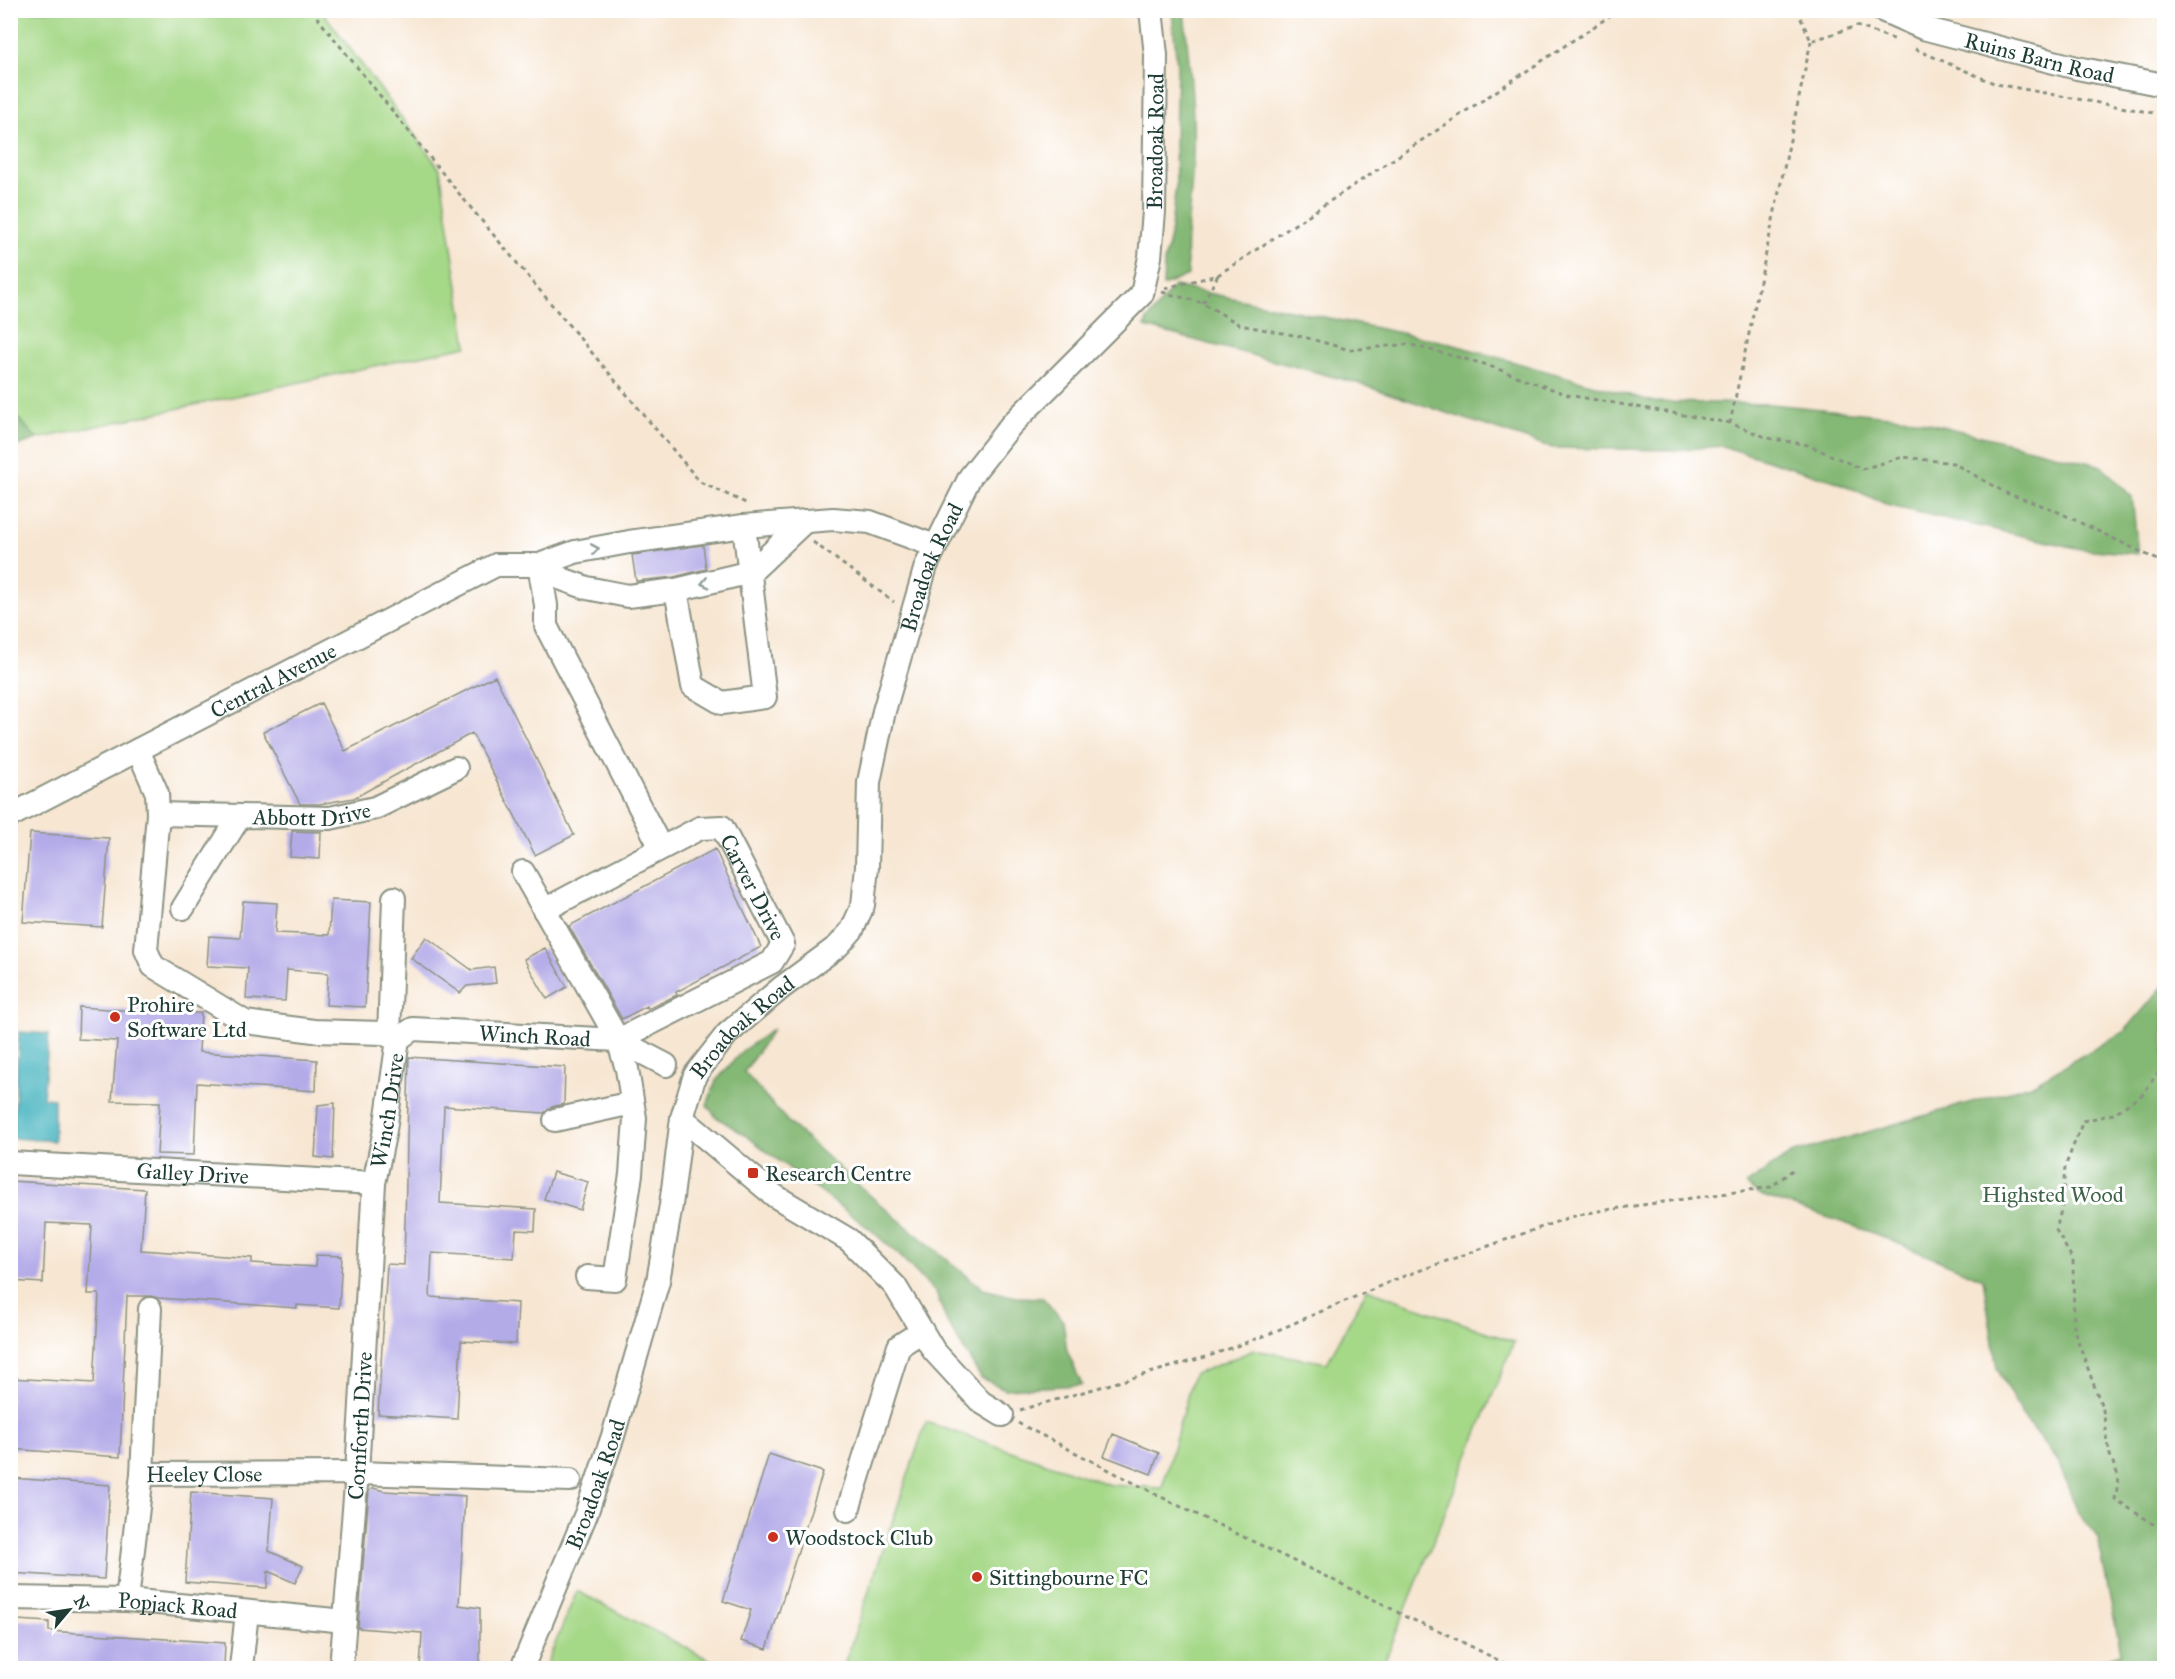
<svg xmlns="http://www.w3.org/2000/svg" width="2175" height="1679" viewBox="0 0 2175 1679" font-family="'IM FELL Great Primer',serif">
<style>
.green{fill:#a5d887;stroke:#628a5e;stroke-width:1.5}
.forest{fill:#84b874;stroke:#527a54;stroke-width:1.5}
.water{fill:#44b3bf;stroke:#32787a;stroke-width:1.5}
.building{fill:#b3aae8}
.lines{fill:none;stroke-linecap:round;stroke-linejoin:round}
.minor-casing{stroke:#8b9283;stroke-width:26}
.path{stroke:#8b9283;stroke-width:3;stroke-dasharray:4.5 4.5;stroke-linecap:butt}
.minor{stroke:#fff;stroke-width:22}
.oneway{stroke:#8f9e9a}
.poi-dot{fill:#c8321e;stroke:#fff;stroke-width:2}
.labels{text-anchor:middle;stroke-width:6;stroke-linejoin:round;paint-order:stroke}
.street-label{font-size:22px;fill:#1f3d34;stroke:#fff}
.poi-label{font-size:22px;fill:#1f3d34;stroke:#fff;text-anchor:start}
.park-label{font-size:22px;fill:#406449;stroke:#fff}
</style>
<rect width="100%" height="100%" fill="#fff"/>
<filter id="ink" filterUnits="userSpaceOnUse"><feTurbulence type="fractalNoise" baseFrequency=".0167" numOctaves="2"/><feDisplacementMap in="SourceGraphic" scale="12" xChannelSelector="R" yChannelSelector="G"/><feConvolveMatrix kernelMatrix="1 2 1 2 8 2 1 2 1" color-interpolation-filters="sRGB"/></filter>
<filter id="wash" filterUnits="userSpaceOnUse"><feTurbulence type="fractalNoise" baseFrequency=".008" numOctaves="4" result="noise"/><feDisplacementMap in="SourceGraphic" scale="24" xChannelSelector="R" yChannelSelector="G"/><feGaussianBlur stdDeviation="1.35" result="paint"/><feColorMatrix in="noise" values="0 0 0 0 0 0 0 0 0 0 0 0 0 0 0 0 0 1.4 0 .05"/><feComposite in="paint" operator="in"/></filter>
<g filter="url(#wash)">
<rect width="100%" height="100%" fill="#f7e6d2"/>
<path class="green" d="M10,11H322L440,169L467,346L37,439L14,414L11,407Z
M1367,1289L1514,1342L1382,1668H843L926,1422L1110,1485L1162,1488L1193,1375L1254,1350L1327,1363Z
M577,1591L725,1668H545Z"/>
<path class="forest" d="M1172,11H1184C1189,59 1195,110 1193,159C1192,198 1183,237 1188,275L1163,286L1164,262L1170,236L1176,185L1175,140L1177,67Z
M1174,286L1444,342L1654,402L1771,404L1909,418L2102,466L2132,497L2138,554L2081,549L1890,506L1838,482L1722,446L1676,450L1553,448L1357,383L1145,327L1147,320Z
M11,407L14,414L37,439L11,448Z
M2164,985V1668H2077L2121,1653L2098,1538L2077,1510L2058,1461L2021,1414L1997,1368L1983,1279L1871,1232L1757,1194L1746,1184L1791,1154L2031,1085L2125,1031Z
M773,1029L744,1072L789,1123L882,1206L983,1289L1016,1297L1043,1298L1063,1321L1067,1351L1082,1385L1005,1389L981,1378L947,1322L936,1293L902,1258L871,1230L745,1135L716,1117L707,1105L716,1081L742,1051Z"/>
<path class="water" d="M19,1032L49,1034L43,1098L54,1099V1141L13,1138Z"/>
<g id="blocks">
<path class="building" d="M703,545L706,569L674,577L636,581L632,555Z
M495,676L574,835L535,855L472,733L354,798L319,804H300L263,732L321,703L345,751Z
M292,831L321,832L320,859L290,857Z
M30,833L109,838L102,927L23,922Z
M715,849L761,947L676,992L677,995L648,1009L647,1006L622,1019L569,926Z
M331,900L371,902L365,1007L326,1005L328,973L287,970L285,1001L246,999L248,968L207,966L209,936L240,938L243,901L277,903L275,933L329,935Z
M426,937L472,970L494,967L496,983L467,986L460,993L411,958Z
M545,948L567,987L547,999L524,959Z
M79,1007L165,1013H201L199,1052L317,1060L316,1091L197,1083L194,1155L157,1154L160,1102L112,1101L117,1041L78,1039Z
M409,1057L565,1067L564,1104L552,1107L544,1113L444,1106L440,1203L536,1209L535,1231L516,1230L514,1258L432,1253L430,1297L518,1303L516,1344L461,1341L457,1419L378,1414L387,1264L404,1265Z
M335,1103L333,1159L315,1157L318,1105Z
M553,1172L588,1182L580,1210L544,1199Z
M10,1181L145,1189L141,1250L252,1258V1263L315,1267L316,1255L342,1256L339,1308L297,1305V1308L158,1298L151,1296H127L120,1457L10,1449V1378L94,1383L99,1294H88L92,1225L46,1223L43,1283L10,1281Z
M1113,1434L1159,1453L1151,1474L1104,1456Z
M769,1454L823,1472L767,1649L741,1641L751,1610L723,1601Z
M10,1478L110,1485L104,1579L10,1573Z
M373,1488L384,1491L465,1496L459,1605L480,1608V1668H420L422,1633L358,1628L369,1491Z
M191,1492L273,1498L269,1551L303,1566L295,1583L268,1571L267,1588L185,1582Z
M17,1620L49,1622V1631L225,1643L224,1668H10V1652L15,1653Z"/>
</g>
</g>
<g filter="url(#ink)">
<use href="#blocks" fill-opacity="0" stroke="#8b9283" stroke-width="1.5"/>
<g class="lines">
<defs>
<g id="minor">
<path id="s1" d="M1882,10L1923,28L2077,68L2164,85"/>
<path d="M539,565L546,605V626L661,848"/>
<path d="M539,565L562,579L587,588L628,596L676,590L751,572L805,521"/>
<path d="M676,590L693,686L722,703L765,697L744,526"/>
<path d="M138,750L157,793L158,814L146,950L153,966L245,1022L314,1031L383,1033L398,1039"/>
<path id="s2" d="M158,814L330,818L375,808L456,768"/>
<path id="s3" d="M10,816L496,565H539L575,552L629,542L744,526L833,519L870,522L935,546"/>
<path d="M523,872L618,1040L627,1069L635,1118L631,1174L615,1279L587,1277"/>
<path d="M183,908L240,816"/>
<path id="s4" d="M544,910L700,828L722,827L783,944L772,962L618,1040"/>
<path d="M389,1036L394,898"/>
<path id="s5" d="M398,1039L413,1029L618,1040L666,1065"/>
<path d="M682,1118L775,1196L849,1240L895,1286L934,1351L981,1402L1002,1415"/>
<path d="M555,1120L632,1103"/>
<path id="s6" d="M10,1163L374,1183"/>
<path d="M142,1474L150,1309"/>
<path d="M848,1510L899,1346L922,1331"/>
<path id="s7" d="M10,1598L127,1600L345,1621"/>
<path id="s8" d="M127,1600L142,1474L357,1473L570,1480"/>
<path d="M241,1668L247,1612"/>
<path id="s9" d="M341,1668L357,1473L374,1183L385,1130L398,1039"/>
<path id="s10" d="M522,1668L586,1514L613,1436L658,1281L671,1205L682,1118L695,1075L727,1034L781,988L838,946L852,930L863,905L867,867L869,782L884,711L926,566L970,477L1011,425L1142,294L1150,257L1154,212L1156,55L1151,10"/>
</g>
</defs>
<use href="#minor" class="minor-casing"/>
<path class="path" d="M311,10L461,196L700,482L748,504
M1797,10L1811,41L1857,26L1896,40
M1811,41L1730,423L1768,438L1808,445L1862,469L1903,457L1953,463L2006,493L2052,509L2164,563
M1915,49L1996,84L2164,115
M1165,288L1218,275L1619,10
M1162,292L1203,303L1240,325L1304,337L1350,350L1408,344L1484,364L1568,395L1730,423
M1203,303L1218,275
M813,542L894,602
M2164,1064L2143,1094L2113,1114L2083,1121L2065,1167L2062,1206L2056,1230L2073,1260L2074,1330L2103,1410L2110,1455L2119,1478L2115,1499L2164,1531
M1020,1410L1209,1356L1264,1336L1399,1278L1570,1217L1599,1211L1771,1187L1795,1168
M1018,1423L1175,1504L1385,1605L1406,1617L1442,1632L1514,1668"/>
<use href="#minor" class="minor"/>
</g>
<defs><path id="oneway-chevron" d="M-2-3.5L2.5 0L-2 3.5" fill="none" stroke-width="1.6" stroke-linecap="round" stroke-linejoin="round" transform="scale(1.5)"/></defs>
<g class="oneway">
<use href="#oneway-chevron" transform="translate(595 549) rotate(-10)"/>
<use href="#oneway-chevron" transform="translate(705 583) rotate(167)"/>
</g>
</g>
<g class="poi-dot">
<circle cx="115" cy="1017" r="6"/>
<rect x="747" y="1167" width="12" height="12" rx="3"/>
<circle cx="773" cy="1537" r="6"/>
<circle cx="977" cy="1577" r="6"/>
</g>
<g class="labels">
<g class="street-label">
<text dy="8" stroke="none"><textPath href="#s1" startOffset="165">Ruins Barn Road</textPath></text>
<text dy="8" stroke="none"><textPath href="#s10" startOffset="1714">Broadoak Road</textPath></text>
<text dy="8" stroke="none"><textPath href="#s10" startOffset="1210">Broadoak Road</textPath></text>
<text dy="8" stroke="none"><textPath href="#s3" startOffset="296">Central Avenue</textPath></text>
<text dy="8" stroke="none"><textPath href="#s2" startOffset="154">Abbott Drive</textPath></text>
<text dy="8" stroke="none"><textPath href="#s4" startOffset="266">Carver Drive</textPath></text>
<text dy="8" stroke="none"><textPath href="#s10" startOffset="688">Broadoak Road</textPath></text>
<text dy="8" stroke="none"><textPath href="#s5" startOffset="140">Winch Road</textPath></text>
<text dy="8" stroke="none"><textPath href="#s9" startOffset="560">Winch Drive</textPath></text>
<text dy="8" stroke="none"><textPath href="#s6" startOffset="183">Galley Drive</textPath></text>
<text dy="8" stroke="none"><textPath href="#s9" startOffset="243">Cornforth Drive</textPath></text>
<text dy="8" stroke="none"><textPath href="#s8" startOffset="189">Heeley Close</textPath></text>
<text dy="8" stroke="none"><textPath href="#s10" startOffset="198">Broadoak Road</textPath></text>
<text dy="8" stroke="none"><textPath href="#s7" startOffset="168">Popjack Road</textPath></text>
</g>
<g class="poi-label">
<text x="127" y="1012">Prohire<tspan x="127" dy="25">Software Ltd</tspan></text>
<text x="765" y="1181">Research Centre</text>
<text x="785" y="1545">Woodstock Club</text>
<text x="989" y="1585">Sittingbourne FC</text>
</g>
<g class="park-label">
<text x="2053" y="1202">Highsted Wood</text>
</g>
</g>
<rect width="2175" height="1679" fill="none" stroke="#fff" stroke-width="36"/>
<g transform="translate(69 1610) rotate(61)" stroke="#ffffff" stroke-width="4.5" paint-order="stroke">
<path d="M0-4.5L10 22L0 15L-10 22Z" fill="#1f3d34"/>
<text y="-9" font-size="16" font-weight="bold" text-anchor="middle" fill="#1f3d34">N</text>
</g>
</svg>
